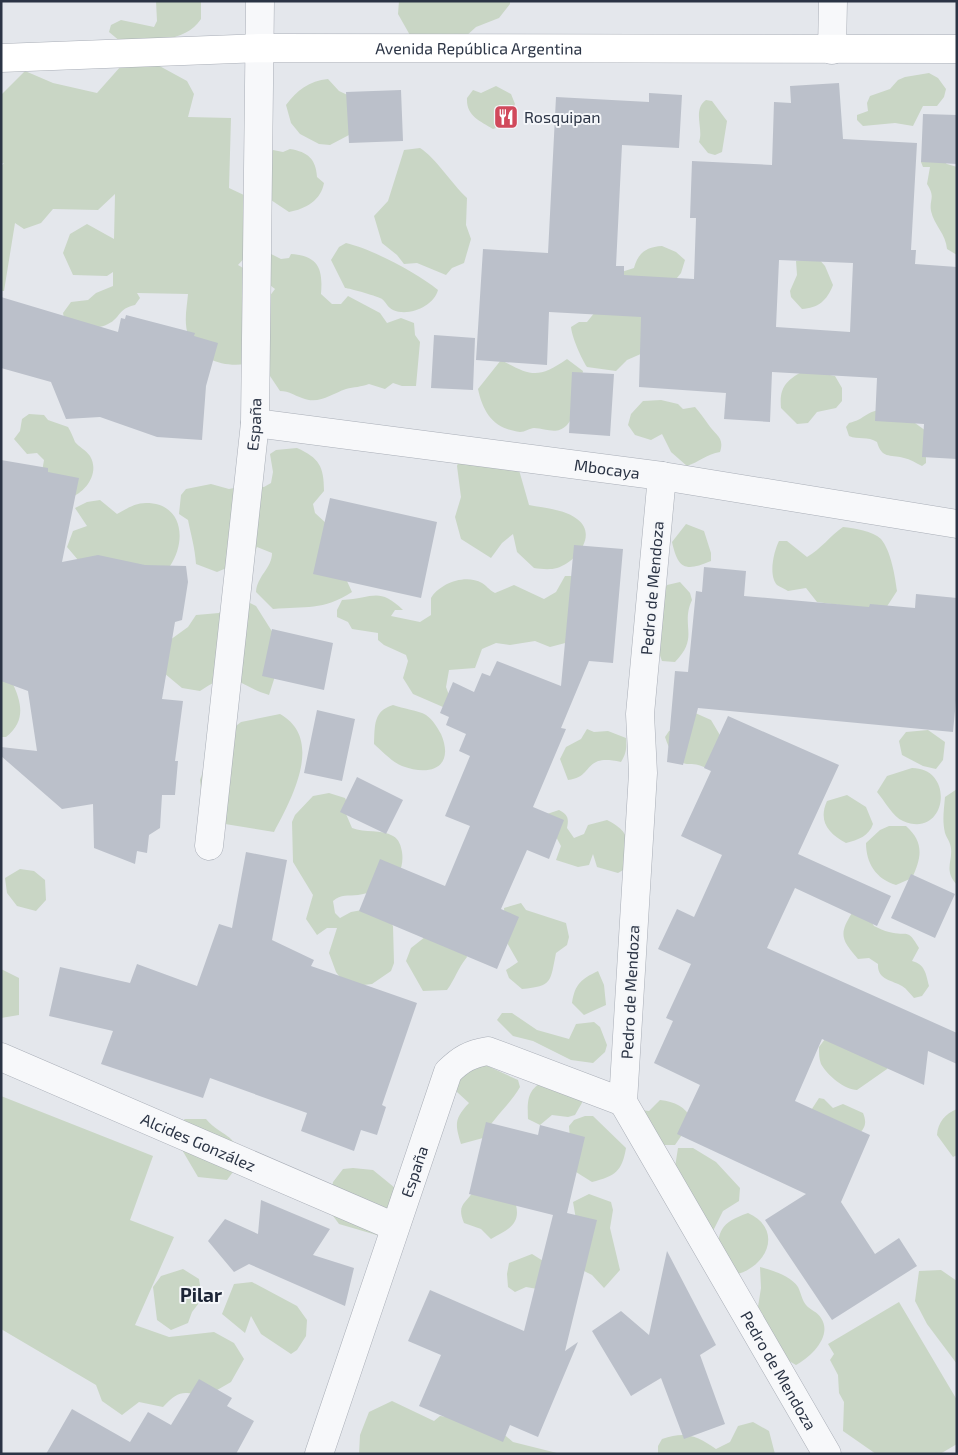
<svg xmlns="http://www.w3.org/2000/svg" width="958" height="1455" viewBox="0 0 958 1455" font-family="'Exo 2',sans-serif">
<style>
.green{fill:#c9d6c5}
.building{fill:#bbc0ca;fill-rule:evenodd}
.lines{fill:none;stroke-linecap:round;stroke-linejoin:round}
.minor-casing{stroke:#a9aeb7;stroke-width:29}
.secondary-casing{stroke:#a9aeb7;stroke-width:29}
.minor{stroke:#f7f8fa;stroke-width:28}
.secondary{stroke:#fff;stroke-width:28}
.labels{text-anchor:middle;stroke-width:4;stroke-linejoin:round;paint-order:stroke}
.street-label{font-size:16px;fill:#2b3445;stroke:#f4f6f9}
.poi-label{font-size:16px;fill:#2b3445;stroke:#f4f6f9;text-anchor:start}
.quarter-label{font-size:19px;font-weight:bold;fill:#1d2536;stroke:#f4f6f9}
</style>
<rect width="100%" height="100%" fill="#e4e7ec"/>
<path class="green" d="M156,1H201V19C185,44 147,40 121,42L109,32L111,25L121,20L154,27L157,21Z
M399,1H510V4L499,18L476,27L464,38L411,37L398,14Z
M154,63L187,81L194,94L188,117L231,118L229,188L246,196L249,253L238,265L250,272L253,363C227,368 202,363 189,337C183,324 187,307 188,294L137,293L140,298L135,305C117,309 121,318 108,324C96,331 78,324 65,323L63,313L71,302L88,300L96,293L113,286V272L107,276L73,275L63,253L70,234L87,224L114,239L115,194L98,210L53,209L41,223L24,229L15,223L4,291H1V166L4,163L1,164V95L25,71L53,83L97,93L121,66Z
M929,73L938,78L946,89L944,97L937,106H923L913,126L895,123L863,126L857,120V115L868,111L867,103L870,96L890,89L898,80L905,77Z
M328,79L339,91L354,98L349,135L330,145L319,144L300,134L291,123L286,105C297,90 309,81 328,79Z
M496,86L511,94L515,104L505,125L493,129C480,121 466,116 467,98L473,90L481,93Z
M706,100L712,101L727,121L722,152L715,155L708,153L699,142C704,129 692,110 706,100Z
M420,148C436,158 451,183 467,198L466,225L471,239L464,263L452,268L446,275L417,263L404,264L397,255L382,243L374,216L388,201L404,150Z
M290,149C308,152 316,159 317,177L324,183C321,200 306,209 289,212L268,198V157L273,150L283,152Z
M932,152L947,164L957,167V255L947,249C946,234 934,225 931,211C929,199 936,198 927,184L930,167H923L921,162Z
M346,243C372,249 417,273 438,290C434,306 409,317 393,310C388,308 386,302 382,299C380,297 349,288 345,288L331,260L339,247Z
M662,246L676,252L685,260L681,273L668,289L643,353L627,360L616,371L587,367C581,358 572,337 571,327L579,322H587L595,312L612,275L634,268C638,253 646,247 662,246Z
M271,254L281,259L289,258L291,254C319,256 323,269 321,294L332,304H341L348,296L380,313L387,323L401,318L414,323L415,335L420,342L416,386H402L393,383L385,389L369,384C361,387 354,387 346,389C331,394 319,405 302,398C293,395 290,391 280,391L266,370L269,297L275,289L266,282V268Z
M817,257L825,266L833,285C827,301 818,308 802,309L791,297L790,291L797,275L796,261Z
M567,359L583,371C579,391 582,408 567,425C556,436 546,428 534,428C530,428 525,432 520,432C494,429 483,413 478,389L501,360C531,376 538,379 567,359Z
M805,370L835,376L842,388V401L836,408L817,412L808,423L797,424L781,408C779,386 787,380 805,370Z
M661,400L678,404L683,409L695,407C700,413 704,418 708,424C715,435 725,437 720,452C707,454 699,462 687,466L671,452L662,434L651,440L635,435L628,425L631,414L643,401Z
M885,409L915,423L926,431V463L922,466C916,463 910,459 904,458C889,454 882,459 877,442C868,436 858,440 849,436L846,427L849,423C866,419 865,411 885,409Z
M29,414L44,415L48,420L68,427C71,432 73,437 75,442C79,447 86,450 90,456C100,473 86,492 70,498L41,478L44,460L37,453L27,454L14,439L20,431L22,419Z
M297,448C319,458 324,466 324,491L313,504L315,513L328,525L341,568L352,592C323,611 305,606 273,609L256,592C257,576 272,568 272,553L257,547L253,557L217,572L196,564C195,548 191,535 188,520L179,514L181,495L186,489L211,484L229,489L249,485L264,487L271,483L273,472L270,454L276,450Z
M460,457L519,470L529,505C544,508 564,509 577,519C599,535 575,563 557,568C550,570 541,569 534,568L517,552L513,534L502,543L491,558L461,539L455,517L461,497L457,466Z
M100,500L117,514C126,509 135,503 146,503C183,503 187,541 170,566L84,567L67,547L73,531L87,526L75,508L87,502Z
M686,524L704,531L711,553V561C685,572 678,569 672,542Z
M843,527C854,528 873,531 881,539C891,551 895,576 897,591L884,611L817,602L806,588L788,591C785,589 780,587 777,585C768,575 774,551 779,541H787L807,557C821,549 830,536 843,527Z
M565,576H573L569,642L550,647L535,641L510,645L496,643L482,649L475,668L449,670L446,687L450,698L443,707L413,694L403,678L408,661L406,655L384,645L378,640V633L352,629L348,622L337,617V610L342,600C373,599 378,586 403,610H395L391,616L420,622L431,615V598C439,584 465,573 482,583C486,585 489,590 495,593L514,585L544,599L556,592Z
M680,582L690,593L692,600C680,626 700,637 675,662L662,661L656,645L663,593L667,585Z
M236,596L256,606L273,633L277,670L269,695C235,685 236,667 200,691L182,688L164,673L170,640L188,627L196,615L219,613Z
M1,666C7,670 9,676 12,682C22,703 26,721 6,737H1Z
M393,705C403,709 418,710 426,715C433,720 437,727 441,734C455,767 431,777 402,766C392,762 382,751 374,744C375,726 373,711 393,705Z
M693,712L711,720L724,742L706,768C698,764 694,764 687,764C675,763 668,746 665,737L669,731L679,728Z
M280,714C325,739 291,800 274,832L225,824L211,816L202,800L200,780L212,745L241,722Z
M587,729L594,732L608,731L626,738C627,748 626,754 621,762C582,753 595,777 568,780L560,759L566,747L581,739Z
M928,730L945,742L943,760L936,769L923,766L902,755L899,741L906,732Z
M912,768C956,768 947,840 903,821C893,817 884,800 877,792L887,776Z
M957,789V885C942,869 955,859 950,844C949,840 946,837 945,833C942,821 944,809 945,797Z
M329,793L345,798L349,806L346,814L352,828C365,833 381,829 393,836C399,839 401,846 402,852C406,880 382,891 358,895C348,896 341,894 333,901L335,913L340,918L351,912L362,910L389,920L393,926L394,963L391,971L372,984L347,987L336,972L329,953L337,928H327L317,935L306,919L313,895L293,862L292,822L295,815L313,796Z
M847,795L866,807L873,824C869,836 858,840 846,843C828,833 818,821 827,801Z
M559,810C568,815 569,818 567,828L574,838L584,834L588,825L607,820C634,834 626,841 625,869L618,873L597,867L593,854L589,865L578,867L556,860L561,846L549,824L547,814Z
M889,826H906C924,842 922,857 912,878L896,885C876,879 866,863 866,843L880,830Z
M20,869L34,871L45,880L46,900L36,911L17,906L7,893L5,878Z
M521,903L526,910L566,923L569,937L567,945L556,953C550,982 553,986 522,989L509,978L506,970L518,962L506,941L504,908Z
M852,913L869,918L874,926C879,928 884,931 889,932C908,937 907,927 919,948L912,961C925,964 926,974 929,986L922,996L914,998C910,994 907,989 902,986C892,980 877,980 878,964L869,958L858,959C842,940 838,935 852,913Z
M430,933L461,941L467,957C458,968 455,979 447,990L423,991L406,961L411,948Z
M1,969L19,978V1015L1,1018Z
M598,971L604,985L606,1005L584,1015L572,1003C575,984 581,979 598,971Z
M502,1013H512L537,1030L569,1039L576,1024L594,1022L600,1027L607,1045L605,1052L593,1063L571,1060L533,1041L513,1036L497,1020Z
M828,1035L889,1065L887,1069L857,1090C845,1090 827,1075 821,1064C819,1059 819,1053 819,1047Z
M479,1062L518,1080L520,1087C509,1106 492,1118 483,1138L461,1144C455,1124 454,1119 469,1103L457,1092L454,1078Z
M548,1078L583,1101L575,1115L568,1117L552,1115L540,1125L528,1119C527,1097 528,1089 548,1078Z
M1,1096L153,1156L130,1220L174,1237L135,1325L169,1337L214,1332L234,1343L244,1359L231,1382L205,1397C183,1391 179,1390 163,1407L139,1402L122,1415L102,1401L96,1385L1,1329Z
M819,1098L824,1099L833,1108L843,1104L863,1113C868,1125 864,1130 854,1138L808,1115Z
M660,1100C675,1102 685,1106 692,1120L675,1145H659L640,1110L649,1111Z
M957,1109V1155L953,1157L937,1135C938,1122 945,1114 957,1109Z
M585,1116H593L626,1148C622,1172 615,1176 592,1182L576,1172L571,1154L569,1126L574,1120Z
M185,1119H206C222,1138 235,1131 241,1161L227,1180L198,1177L178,1143L175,1126Z
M678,1148H693L716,1162L740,1188L739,1201L723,1211L713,1231L672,1186Z
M353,1168L373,1170L411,1201L380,1236L339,1224L328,1209L333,1182L343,1169Z
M475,1189L516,1205C521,1226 506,1230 491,1239L481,1229L464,1223C456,1204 466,1204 475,1189Z
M589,1194L611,1202L613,1210L610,1228L620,1270L604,1288L592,1275L578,1268L577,1225L573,1202Z
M748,1213C783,1229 768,1265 738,1274L717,1259C718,1230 720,1223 748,1213Z
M532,1254L556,1269L549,1291L526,1287L515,1292L508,1287L507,1274L509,1263Z
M760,1267C772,1270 791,1276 798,1287C801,1293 802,1300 806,1305C810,1310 818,1312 821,1318C833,1336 811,1357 796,1365L770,1350L757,1313L761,1288Z
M183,1269L199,1279L202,1299L192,1312L188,1323L171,1330L157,1320L153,1287L161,1276Z
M941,1270L957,1281V1364L927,1324L915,1301L919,1271Z
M252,1282L297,1306L307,1320L306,1336L297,1350L291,1354L261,1334L251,1316L245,1333L222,1314L234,1284Z
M899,1302L957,1400V1444L940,1454H876L843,1431L844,1402L839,1393L838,1375L830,1360L834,1354L828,1344Z
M392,1401L434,1421L440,1416L490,1423L513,1442L561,1454H359L360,1435L369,1412Z
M753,1422L769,1431L775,1454H658V1446L662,1439C685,1431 696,1435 716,1449L730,1442L738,1426Z"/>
<path class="building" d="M839,83L843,139L917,143L911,250H916L915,264L957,267V459L922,457L924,424L875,421L877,378L772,372L770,422L724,419L726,393L639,387L641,317L549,312L547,365L476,360L483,249L548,253L556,97L649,102V93L682,95L679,148L622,145L616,266H624V275L694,279L696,218H690L692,161L772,165L774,102L791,103L790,86ZM779,260L853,263L850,332L776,327Z
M401,90L403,141L349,143L346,92Z
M923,114L957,115V164L921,162Z
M1,297L118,332L121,318L125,319L126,315L195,333L194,336L218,343L206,386L202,440L157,437L100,417L66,419L51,382L1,368Z
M434,335L475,338L473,390L431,388Z
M572,372L614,374L610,436L569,433Z
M1,460L48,468V472L79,478L62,562L98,555L145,565L186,566L188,582L182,620L175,622L162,699L183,701L175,761H178L175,795H162L160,828L149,835L147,853L137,851L135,864L94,848L93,804L62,809L1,756V747L37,751L28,691L1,681Z
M330,498L437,522L421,598L313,574Z
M574,545L623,549L613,663L589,661L561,728L566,729L533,807L564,820L549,859L527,850L501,909L519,917L497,969L359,911L380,859L445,886L470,826L445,816L470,756L459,751L466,734L446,725L449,717L440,713L453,682L474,692L482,673L490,676L497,661L561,686Z
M704,567L746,571L744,596L869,607L870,604L915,608L916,594L957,598V690L953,732L698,708L683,765L667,762L675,671L688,672L696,591L702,592Z
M272,629L333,643L324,690L262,676Z
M317,710L355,719L342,781L304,773Z
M728,716L839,765L798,854L891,896L877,926L795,888L767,948L957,1033V1064L928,1051L924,1085L822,1039L795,1101L870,1135L841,1202L875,1254L899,1238L917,1266L832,1320L765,1220L806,1194L677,1134L700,1085L654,1063L673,1021L666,1018L691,964L658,949L677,909L694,917L722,855L681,836L711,771L704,768Z
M357,777L403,800L386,834L340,812Z
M246,852L287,860L272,940L314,960L311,966L417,1003L382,1105L386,1107L377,1135L361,1130L354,1151L301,1131L307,1113L210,1078L203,1098L101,1064L113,1031L49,1016L60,967L130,983L137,964L197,986L219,924L232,928Z
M911,874L955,894L935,938L891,918Z
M486,1122L538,1135L540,1125L585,1137L567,1213L597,1220L565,1351L578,1342L538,1437L510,1425L503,1442L419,1406L441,1355L408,1341L430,1290L524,1331L553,1215L469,1194Z
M261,1200L330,1229L313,1255L354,1268L345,1306L249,1264L234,1272L208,1241L225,1219L258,1234Z
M667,1251L716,1345L700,1355L725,1424L684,1439L661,1378L631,1396L592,1331L621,1311L649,1335Z
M199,1379L232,1398L227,1406L254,1421L236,1454H46L72,1409L130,1442L148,1412L171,1425Z"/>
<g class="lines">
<defs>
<g id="minor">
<path d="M832,50L833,1"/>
<path id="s1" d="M255,423L662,476L957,524"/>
<path id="s2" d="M662,476L640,714L643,773L623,1102L827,1454"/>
<path id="s3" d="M209,846L255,423L260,1"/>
<path id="s4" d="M1,1057L395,1227"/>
<path id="s5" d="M319,1454L448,1072C461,1059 470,1054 488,1051L623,1102"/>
</g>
<g id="secondary">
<path id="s6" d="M1,58L261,48L957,49"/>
</g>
</defs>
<use href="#minor" class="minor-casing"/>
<use href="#secondary" class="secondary-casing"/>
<use href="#minor" class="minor"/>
<use href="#secondary" class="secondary"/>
</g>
<defs>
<symbol id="restaurant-square" viewBox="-11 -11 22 22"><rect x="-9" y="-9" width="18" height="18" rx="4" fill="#d1495b" stroke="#f4f6f9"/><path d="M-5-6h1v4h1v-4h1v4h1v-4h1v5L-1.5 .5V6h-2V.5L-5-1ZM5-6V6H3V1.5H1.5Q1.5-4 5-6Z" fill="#fff"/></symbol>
</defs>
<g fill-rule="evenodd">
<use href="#restaurant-square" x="492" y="103" width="28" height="28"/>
</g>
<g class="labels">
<g class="street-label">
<text dy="6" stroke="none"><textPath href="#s6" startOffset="478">Avenida República Argentina</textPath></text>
<text dy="6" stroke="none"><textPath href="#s3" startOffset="424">España</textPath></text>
<text dy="6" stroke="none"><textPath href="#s1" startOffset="355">Mbocaya</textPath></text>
<text transform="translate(652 588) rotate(-85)" y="6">Pedro de Mendoza</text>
<text transform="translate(630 992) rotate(-87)" y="6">Pedro de Mendoza</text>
<text dy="6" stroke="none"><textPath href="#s4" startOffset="215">Alcides González</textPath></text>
<text dy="6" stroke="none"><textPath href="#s5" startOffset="298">España</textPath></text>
<text dy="6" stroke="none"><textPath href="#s2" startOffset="938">Pedro de Mendoza</textPath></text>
</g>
<g class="poi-label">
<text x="524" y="123">Rosquipan</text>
</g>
<g class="quarter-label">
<text x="201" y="1302">Pilar</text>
</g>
</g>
<rect width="958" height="1455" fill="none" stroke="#2b3445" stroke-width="5"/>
</svg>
